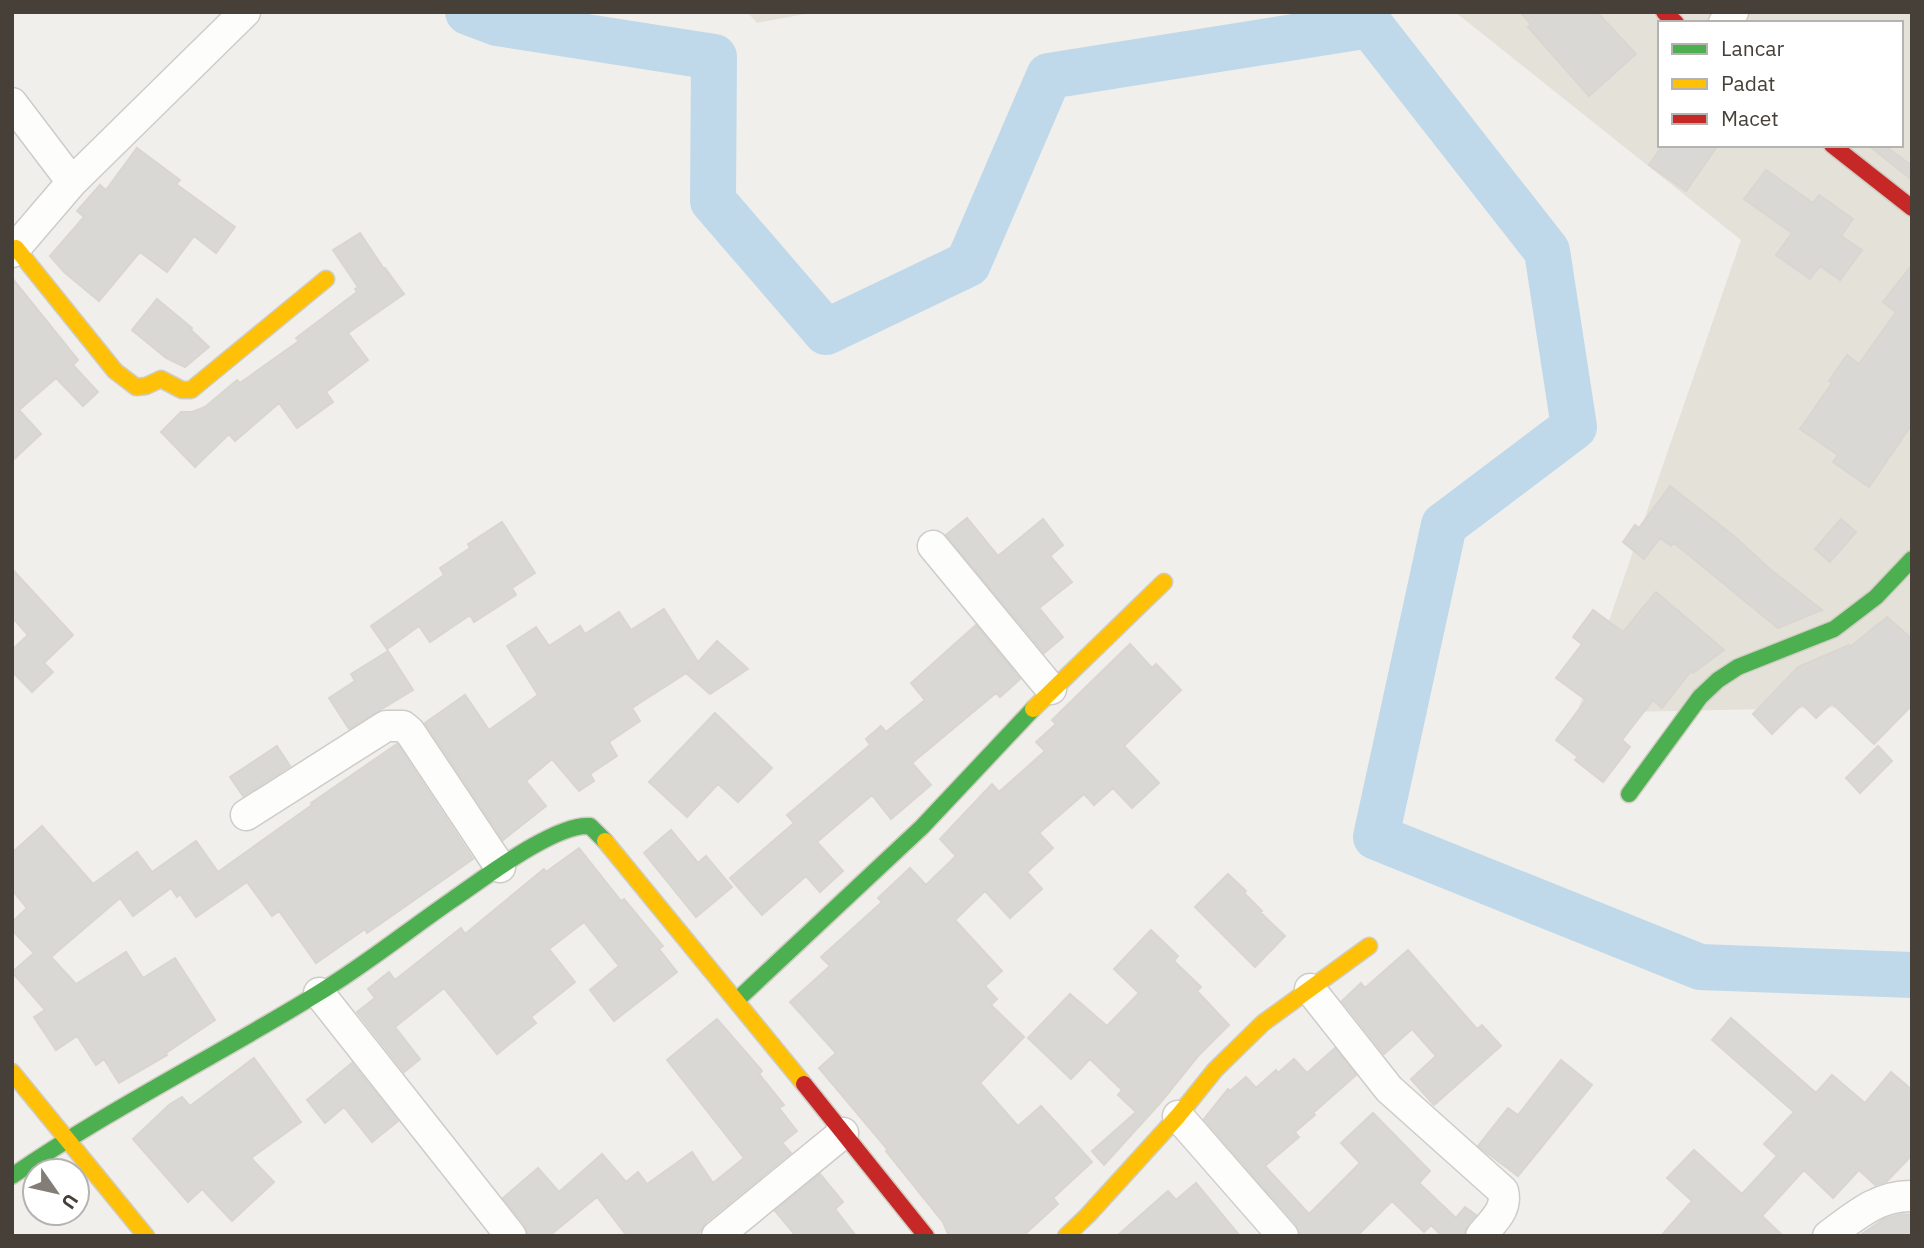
<svg xmlns="http://www.w3.org/2000/svg" width="1924" height="1248" viewBox="0 0 1924 1248" font-family="'IBM Plex Sans',sans-serif">
<style>
.residential{fill:#e4e1d9;fill-rule:evenodd}
.lines{fill:none;stroke-linecap:round;stroke-linejoin:round}
.river{stroke:#bfd9ea;stroke-width:46}
.building{fill:#dad8d4;stroke:#d9d6d1;stroke-width:2}
.street-casing{stroke:#ceccc9;stroke-width:33}
.fast-casing{stroke:#cfccc2;stroke-width:19}
.slow-casing{stroke:#cfccc2;stroke-width:19}
.jam-casing{stroke:#cfccc2;stroke-width:19}
.street{stroke:#fdfdfc;stroke-width:30}
.fast{stroke:#4caf50;stroke-width:16}
.slow{stroke:#ffc107;stroke-width:16}
.jam{stroke:#c62828;stroke-width:16}
</style>
<rect width="100%" height="100%" fill="#f1efeb"/>
<path class="residential" d="M747,12H816L757,23Z
M1455,12H1912V706L1577,713L1741,240ZM1660,23H1901V145H1660Z"/>
<g class="lines">
<path class="river" d="M468,12L497,23L714,57L713,201L826,332L968,264L1049,76L1370,25L1547,251L1574,427L1444,525L1376,837L1700,967L1912,975"/>
</g>
<path class="building" d="M1520,12H1597L1636,54L1589,96L1528,27L1531,24Z
M1663,145H1718L1686,191L1649,165Z
M1868,145H1884L1912,166V180Z
M137,148L180,180L176,184L235,227L216,253L194,236L167,272L140,252L99,301L64,272L50,256L84,217L77,211L100,185L106,190Z
M1766,170L1813,203L1819,195L1853,219L1841,236L1862,250L1840,280L1820,266L1810,279L1776,255L1792,233L1744,199Z
M360,233L384,269L385,268L404,294L348,333L368,360L326,392L333,402L297,428L279,403L235,441L229,434L195,467L161,432L181,412H192L205,407L237,380L240,383L299,341L296,338L357,292L355,289L358,287L333,250Z
M1912,265V424L1869,487L1833,462L1838,455L1800,429L1832,383L1829,381L1847,355L1859,364L1896,312L1883,302Z
M12,278L78,360L73,365L98,392L83,406L56,378L19,410L41,434L12,461Z
M157,299L192,328L191,330L209,347L185,367L166,358L132,330Z
M1670,486L1734,536L1771,570L1822,610L1778,628L1674,543L1671,546L1660,538L1644,559L1623,542L1635,525L1639,528Z
M967,518L998,556L1043,519L1063,545L1050,556L1072,582L1039,608L1063,637L1044,653L946,535Z
M1841,519L1856,532L1830,562L1815,549Z
M502,522L535,573L512,588L516,595L474,622L470,615L430,642L419,626L387,649L371,626L444,575L440,568L470,548L468,544Z
M12,569L73,635L44,663L53,672L32,692L12,671V650L28,635L12,617Z
M1656,592L1724,650L1693,673L1691,671L1662,708L1653,700L1622,740L1630,747L1603,782L1575,760L1578,757L1556,740L1586,700L1556,678L1582,644L1573,637L1593,610L1623,632Z
M664,609L698,662L717,641L748,669L710,694L687,674L691,670L632,708L640,721L609,742L617,756L590,774L594,781L579,791L552,759L526,781L546,806L503,840L425,723L465,695L489,730L538,695L507,646L536,627L549,646L580,626L585,634L619,612L631,630Z
M1887,617L1912,639V705L1874,744L1832,703L1816,718L1802,704L1772,734L1753,714L1798,667L1849,645L1850,647Z
M976,625L1020,679L1000,697L996,693L912,763L931,785L891,819L872,795L817,842L843,871L820,892L806,876L762,915L730,878L794,823L787,815L870,745L866,739L881,726L886,732L925,700L911,683Z
M1130,644L1152,668L1156,664L1181,690L1124,746L1159,783L1132,808L1113,788L1094,805L1084,794L1039,833L1053,848L1027,872L1042,889L1010,918L985,891L955,920L1002,971L985,986L997,999L991,1005L1024,1037L980,1083L1018,1126L1041,1106L1092,1162L1053,1198L1058,1204L1023,1236H949L943,1222L886,1151L888,1150L819,1068L836,1053L790,1002L830,966L821,957L882,902L878,898L910,868L926,885L956,856L940,839L992,784L999,792L1045,751L1036,742L1056,724L1052,720Z
M388,651L413,690L349,729L329,698L355,681L351,674Z
M715,713L772,768L738,802L718,784L687,817L649,782Z
M397,744L473,859L367,933L365,929L316,963L279,911L272,916L247,882L196,917L180,894L177,897L171,888L133,916L120,898L51,957L76,984L126,952L143,978L175,958L215,1020L166,1053L167,1055L119,1083L104,1059L96,1065L77,1036L56,1050L34,1017L45,1010L12,972L34,953L12,930V922L27,908L12,890V853L42,826L93,884L137,852L152,872L196,841L218,872L312,805L311,803Z
M277,746L290,766L243,796L230,777Z
M1878,746L1892,761L1860,793L1846,778Z
M671,830L698,863L706,856L732,887L696,917L644,853Z
M579,848L621,901L624,899L663,946L659,949L677,972L614,1021L590,990L619,966L584,922L549,949L575,982L531,1017L536,1023L497,1054L444,988L395,1027L420,1059L404,1072L357,1012L375,998L368,989L389,972L395,980L461,928L465,934L544,869L546,872Z
M1228,874L1246,891L1244,893L1262,911L1260,912L1285,936L1255,967L1195,907Z
M1151,930L1178,956L1174,961L1201,987L1197,991L1229,1025L1198,1056L1161,1102L1104,1165L1092,1151L1136,1112L1118,1095L1122,1090L1090,1059L1071,1079L1028,1038L1070,994L1107,1026L1139,993L1114,969Z
M1408,950L1477,1029L1482,1025L1501,1046L1434,1105L1411,1079L1436,1056L1412,1029L1384,1054L1342,1001L1361,983L1365,988Z
M1731,1018L1816,1093L1832,1075L1865,1103L1891,1072L1912,1090V1155L1886,1182L1875,1185L1859,1170L1833,1198L1804,1170L1762,1216L1783,1236H1661L1692,1201L1667,1178L1694,1150L1742,1194L1777,1156L1764,1144L1794,1112L1712,1040Z
M717,1019L762,1071L759,1074L784,1105L779,1108L797,1131L782,1143L791,1153L706,1222L697,1236H627L597,1197L549,1236H528L525,1225L503,1198L538,1168L559,1192L602,1154L626,1182L638,1172L647,1184L692,1152L713,1183L744,1158L667,1060Z
M1335,1048L1356,1075L1313,1113L1315,1115L1295,1132L1299,1137L1265,1166L1309,1214L1360,1163L1341,1143L1373,1113L1430,1171L1419,1183L1456,1218L1465,1207L1476,1215L1467,1225L1464,1236H1442L1431,1225L1424,1232L1392,1201L1357,1236H1300L1296,1224L1204,1119L1228,1089L1230,1091L1246,1077L1256,1088L1276,1070L1278,1073L1294,1059L1307,1073Z
M254,1058L301,1122L251,1158L274,1182L232,1221L202,1189L188,1202L133,1139L170,1104L182,1097L190,1106Z
M1561,1060L1592,1085L1518,1176L1478,1146L1508,1108L1518,1115Z
M352,1063L398,1121L372,1142L344,1107L325,1123L307,1100Z
M820,1174L843,1202L835,1209L856,1236H796L775,1211Z
M1196,1183L1240,1236H1117L1168,1191L1176,1200Z
M1902,1214L1912,1215V1236H1859L1884,1219Z"/>
<g class="lines">
<defs>
<path id="street" d="M1724,23L1733,12
M12,103L72,182L12,252
M72,182L245,12
M933,546L1051,689
M246,815L386,726H403L410,732L500,867
M1310,989L1389,1089L1503,1191C1508,1210 1492,1222 1481,1236
M319,993L511,1236
M1178,1116L1283,1236
M717,1236L843,1133
M1828,1236C1854,1217 1878,1195 1912,1196"/>
<path id="fast" d="M1629,794L1700,697L1718,680L1738,667L1834,629L1876,597L1912,559
M737,1000L922,827L1033,709
M12,1176C110,1109 216,1056 317,994C364,966 407,931 452,900C483,879 555,823 590,826L605,841"/>
<path id="slow" d="M16,248L115,371L136,387L146,386L161,379L182,390H191L326,279
M1033,709L1164,582
M605,841L804,1084
M12,1072L146,1236
M1066,1236L1088,1215L1178,1116L1215,1070L1263,1023L1369,946"/>
<path id="jam" d="M1664,12L1676,23
M1832,145L1912,208
M804,1084L926,1236"/>
</defs>
<use href="#street" class="street-casing"/>
<use href="#fast" class="fast-casing"/>
<use href="#slow" class="slow-casing"/>
<use href="#jam" class="jam-casing"/>
<use href="#street" class="street"/>
<use href="#fast" class="fast"/>
<use href="#slow" class="slow"/>
<use href="#jam" class="jam"/>
</g>
<rect width="1924" height="1248" fill="none" stroke="#464038" stroke-width="28"/>
<rect x="1658" y="21" width="245" height="126" fill="#ffffff" stroke="#b5b3af" stroke-width="2"/>
<rect x="1672" y="44" width="35" height="10" fill="#4caf50" stroke="#b5b3af" stroke-width="2"/>
<text x="1721" y="56" font-size="21" fill="#464038">Lancar</text>
<rect x="1672" y="79" width="35" height="10" fill="#ffc107" stroke="#b5b3af" stroke-width="2"/>
<text x="1721" y="91" font-size="21" fill="#464038">Padat</text>
<rect x="1672" y="114" width="35" height="10" fill="#c62828" stroke="#b5b3af" stroke-width="2"/>
<text x="1721" y="126" font-size="21" fill="#464038">Macet</text>
<g transform="translate(56 1192) rotate(124)"><circle r="33" fill="#ffffff" stroke="#b5b3af" stroke-width="2"/>
<path d="M0-5L12 26L0 18L-12 26Z" fill="#827d77"/>
<text y="-10" font-size="19" font-weight="bold" text-anchor="middle" fill="#464038">U</text>
</g>
</svg>
